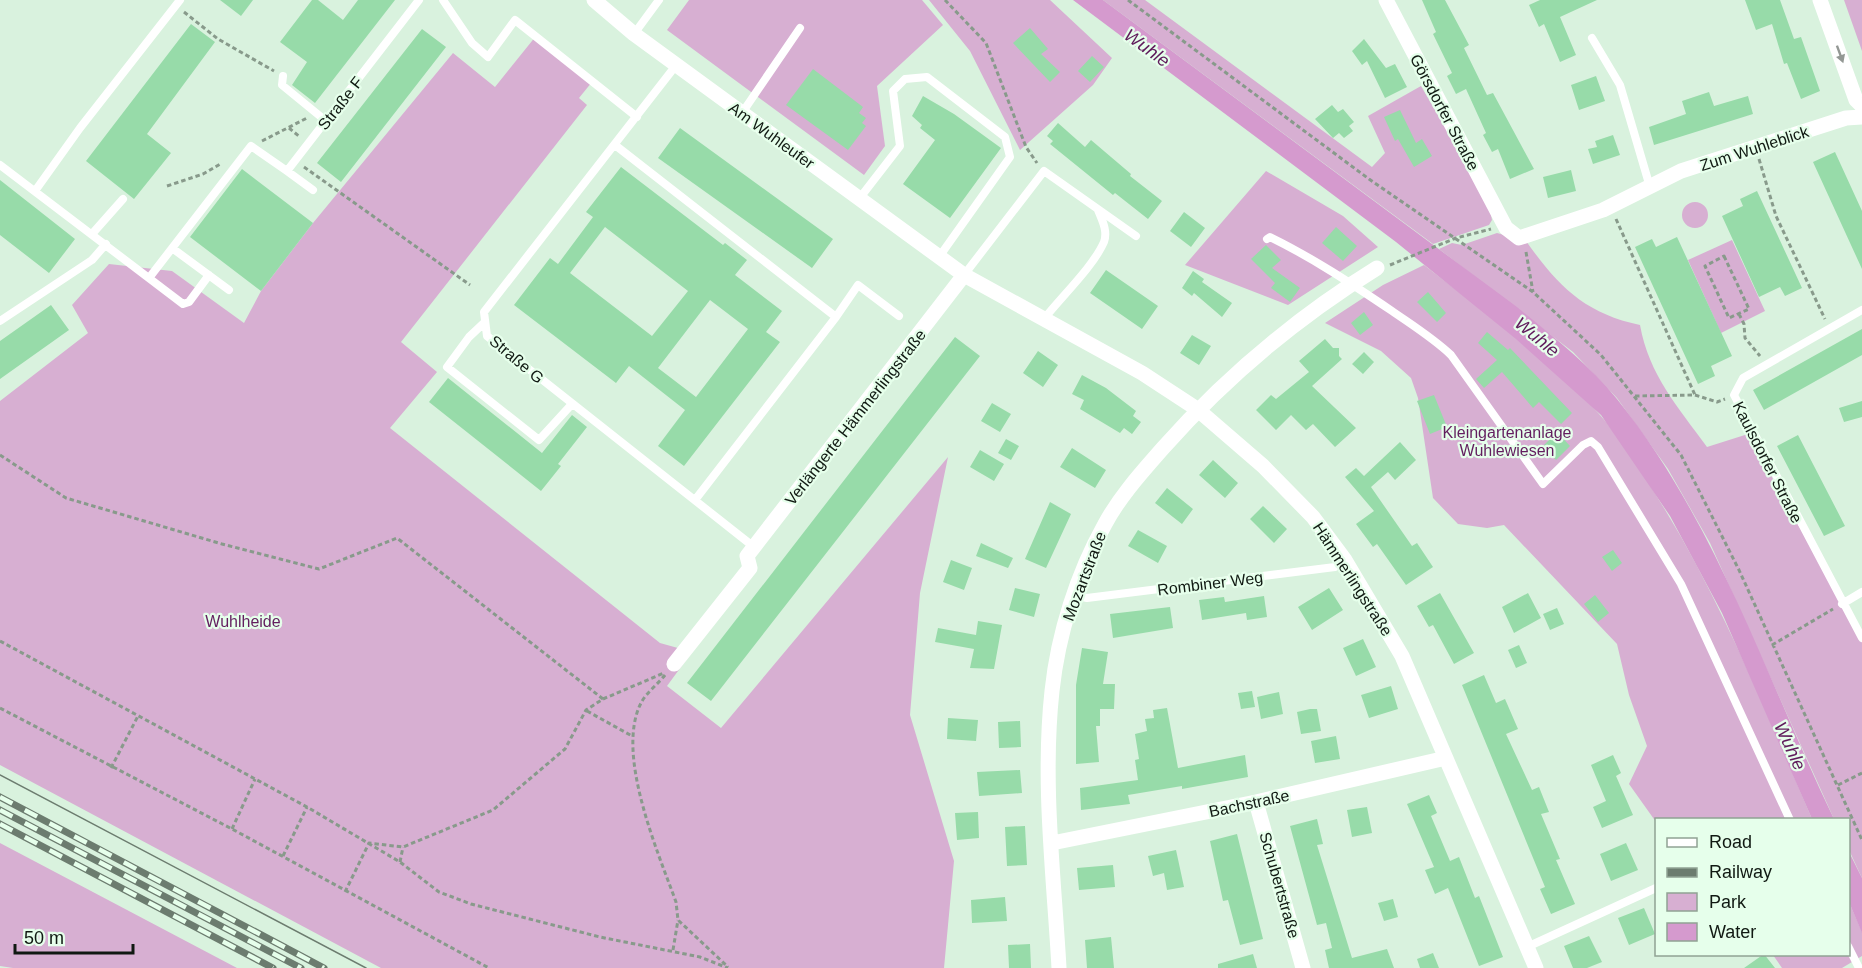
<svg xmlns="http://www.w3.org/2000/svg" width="1862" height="968" viewBox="0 0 1862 968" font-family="Helvetica,sans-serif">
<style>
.green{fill:#d7afd2}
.water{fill:#d59ace}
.building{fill:#97dba9;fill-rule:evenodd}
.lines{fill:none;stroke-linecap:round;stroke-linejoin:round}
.path{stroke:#889a8b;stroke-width:3;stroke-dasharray:4.5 3;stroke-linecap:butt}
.lane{stroke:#fff;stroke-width:8}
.street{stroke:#fff;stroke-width:15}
.tram{stroke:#6c7c6f;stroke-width:1.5}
.rail-casing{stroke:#6c7c6f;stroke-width:7}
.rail{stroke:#e6ffeb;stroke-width:4.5;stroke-dasharray:14;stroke-linecap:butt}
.oneway{fill:#939894}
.labels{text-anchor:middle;stroke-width:4.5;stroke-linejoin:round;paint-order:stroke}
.street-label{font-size:16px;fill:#101912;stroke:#e6ffeb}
.park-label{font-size:16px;fill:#631e5f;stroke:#e6ffeb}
.water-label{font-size:18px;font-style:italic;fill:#5f1a5b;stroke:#e6ffeb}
</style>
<rect width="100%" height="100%" fill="#d9f2de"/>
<path class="green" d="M689,0H922L943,25L877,86L885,146L864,175L667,30Z
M929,0H1050L1112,58L1093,85L1020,150L970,51Z
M1103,0H1145L1372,167L1385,153L1368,116L1421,86L1489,204L1492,220L1489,225L1433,244Z
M1844,0H1862V51Z
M536,36L592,82L579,98L587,105L401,342L437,372L390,428L660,643L692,652L667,686L721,728L948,457L920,593L910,715L954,861L944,968H381L0,765V401L88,333L72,305L109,264L172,271L244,323L261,291L313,223L453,53L495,87Z
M1266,171L1343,216L1378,247L1288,305L1185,265Z
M1682 215a13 13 0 1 1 26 0a13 13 0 1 1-26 0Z
M1497,233L1526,241C1558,286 1584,313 1640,325C1649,375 1678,407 1707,447L1748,434L1862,640V878L1849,850L1848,820L1834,819L1710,543L1668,469L1617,398L1573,352L1439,249L1452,243L1462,245Z
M1732,240L1765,311L1721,333L1688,260Z
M1424,265C1484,312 1549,358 1600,415C1617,434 1631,457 1645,478C1715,584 1762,703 1812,819L1656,820V822L1629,784L1647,746L1629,695L1617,644L1504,525L1487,528L1458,524L1433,498L1418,398L1411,378L1381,351L1325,323L1383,285Z
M0,843L237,968H13L0,966Z
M1849,902L1862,932V956L1842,968H1782L1773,955L1848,954Z"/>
<path class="water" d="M1073,0H1103L1517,307C1552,336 1589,364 1617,399C1717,523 1766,678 1834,819H1812L1722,613L1670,516L1601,415L1516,339L1396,242Z
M1848,850L1862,878V933L1849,902Z"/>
<path class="building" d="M220,0H253L241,16Z
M312,0H318L343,20L358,0H395L315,103L292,85L307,62L280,42Z
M1422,0H1445L1469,45L1464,48L1487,95L1493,93L1534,169L1510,179L1498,149L1492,152L1483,135L1486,133L1466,89L1456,94L1447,76L1452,73L1433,34L1436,32Z
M1540,0H1597L1560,17L1576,55L1560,62L1544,24L1539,27L1529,5Z
M1745,0H1780L1794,39L1801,37L1820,91L1801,99L1787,63L1784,64L1772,24L1756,30Z
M191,24L215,42L147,134L171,153L134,199L86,161Z
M1030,28L1048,49L1041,54L1060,72L1050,82L1013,43Z
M422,29L446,47L341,182L317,163Z
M1364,39L1386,68L1395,64L1407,87L1385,98L1367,61L1362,65L1352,51Z
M1092,56L1104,67L1090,82L1078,71Z
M813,69L863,107L859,113L866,118L862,123L866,126L848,150L786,105Z
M1596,76L1605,101L1579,110L1571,85Z
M1709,92L1714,106L1748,96L1753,114L1654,145L1649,127L1686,114L1682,101Z
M923,96L954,114L1001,148L950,218L903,184L935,140L920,128L922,125L912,116Z
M1332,105L1338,112L1343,109L1354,122L1349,126L1353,131L1344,138L1339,133L1333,138L1315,119Z
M1400,110L1416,143L1422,139L1432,156L1414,167L1398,139L1395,141L1384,117Z
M1058,123L1085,147L1091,140L1131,174L1130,176L1162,201L1148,219L1115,193L1113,195L1050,144L1053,141L1047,136Z
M680,128L833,239L812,268L658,158Z
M1613,135L1620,155L1593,164L1588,149L1597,147L1595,141Z
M1835,152L1862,211V269L1813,162Z
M621,167L723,245L725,243L747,260L735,275L782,311L766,332L780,342L684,466L658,446L685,410L629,366L616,383L514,305L550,258L558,264L593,217L586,212ZM605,227L688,291L652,336L570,273ZM710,300L748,329L696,397L658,368Z
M242,169L313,223L261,291L190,237Z
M1571,170L1576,191L1548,198L1543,177Z
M0,180L75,239L49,273L0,235Z
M1757,191L1802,288L1785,296L1780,287L1759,297L1722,216L1743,206L1740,199Z
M1184,212L1205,228L1191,247L1170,231Z
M1336,227L1357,246L1343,261L1322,243Z
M1677,237L1732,356L1711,366L1715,376L1698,384L1635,247L1652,239L1656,247Z
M1266,245L1281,260L1272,268L1300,288L1290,302L1271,288L1275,283L1251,259Z
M1106,270L1158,306L1142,329L1090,293Z
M1193,271L1204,279L1202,282L1232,303L1222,317L1194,293L1192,296L1182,288Z
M1428,292L1446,313L1437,322L1417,302Z
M51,305L69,330L0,379V341Z
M1364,312L1373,325L1360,335L1351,323Z
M1862,329V355L1764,410L1753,390Z
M1487,332L1508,350L1510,348L1572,413L1561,424L1539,402L1533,408L1502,372L1484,388L1476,379L1497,360L1478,343Z
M1192,335L1211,346L1199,365L1180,353Z
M955,337L980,356L711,701L687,683Z
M1325,339L1333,348H1339V356L1342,359L1312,386L1356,428L1335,447L1313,424L1306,430L1291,415L1276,430L1256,410L1271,395L1276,399L1309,372L1299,361Z
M1038,351L1058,365L1043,387L1023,373Z
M1364,352L1374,362L1363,374L1352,364Z
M1082,375L1106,388L1136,411L1133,416L1141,422L1132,434L1124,428L1120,433L1080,409L1084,400L1072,394Z
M448,378L542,453L572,415L587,427L558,464L561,466L541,491L429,402Z
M1434,395L1447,427L1430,434L1417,401Z
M1862,401V417L1844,422L1839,408Z
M992,403L1011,414L1000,432L981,421Z
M1557,432L1570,446L1556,460L1543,446Z
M1798,435L1845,526L1824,536L1777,446Z
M1006,439L1019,446L1011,460L998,453Z
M1400,442L1416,460L1395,480L1388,472L1371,487L1412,546L1417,543L1433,567L1406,585L1377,544L1373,547L1356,524L1374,511L1345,477L1356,468L1364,476Z
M1072,448L1106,470L1095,488L1060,467Z
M980,450L1004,464L994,481L970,467Z
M1213,460L1238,483L1225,498L1199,475Z
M1167,488L1193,509L1182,524L1155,503Z
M1050,502L1071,514L1046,568L1025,559Z
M1263,506L1287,529L1274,543L1250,519Z
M1138,530L1167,546L1158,563L1128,546Z
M981,543L1013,558L1008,568L976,556Z
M1613,550L1622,563L1612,571L1602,557Z
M951,560L972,568L964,590L943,582Z
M1015,588L1040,594L1034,617L1009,610Z
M1329,588L1343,610L1312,630L1298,607Z
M1440,593L1474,653L1454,664L1433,625L1429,627L1417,606Z
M1528,593L1541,618L1514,633L1502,607Z
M1595,595L1609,613L1598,622L1584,604Z
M1264,596L1267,617L1247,620L1246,613L1202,620L1199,600L1224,597L1225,602Z
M1170,607L1173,628L1113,638L1110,614Z
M1557,608L1564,624L1550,630L1543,614Z
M978,621L1002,625L994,669L970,668L974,649L935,642L938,628L976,635Z
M1363,639L1376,667L1356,676L1343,648Z
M1519,645L1527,663L1516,668L1508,650Z
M1082,648L1108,652L1103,684H1115L1114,709H1100V726H1096L1099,762L1076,764V685Z
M1484,675L1496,703L1505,699L1518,729L1506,734L1532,790L1539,787L1549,812L1541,814L1560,859L1556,860L1575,904L1551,914L1540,889L1545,887L1462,685Z
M1391,686L1398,709L1369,718L1361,695Z
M1252,691L1255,707L1241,709L1238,693Z
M1279,692L1283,714L1261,719L1257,697Z
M1167,708L1178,768L1245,755L1248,777L1182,789V786L1128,795L1130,804L1081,810L1080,788L1138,780L1135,760L1139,759L1135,734L1147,731L1145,719L1154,718L1153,710Z
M1310,709H1317L1321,731L1301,734L1297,712Z
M948,718L978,720L976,741L947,739Z
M1020,721L1021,747L999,748L998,722Z
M1336,736L1340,759L1315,763L1311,741Z
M1613,755L1621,773L1616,776L1633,815L1602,828L1593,807L1606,801L1591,765Z
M1020,770L1022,793L979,796L977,772Z
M1429,795L1437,813L1431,816L1450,861L1459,857L1475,898L1479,896L1503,957L1479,966L1448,888L1435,894L1425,870L1434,867L1407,804Z
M1367,807L1372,833L1352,837L1347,810Z
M978,812L979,838L957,840L955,813Z
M1317,819L1323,844L1317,845L1352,958L1387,949L1394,968H1329L1325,950L1332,948L1326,923L1317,925L1290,826Z
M1025,826L1027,865L1007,866L1005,827Z
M1237,834L1263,939L1240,945L1228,900L1223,901L1210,841Z
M1626,843L1638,870L1611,881L1600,854Z
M1176,850L1184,887L1167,890L1164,873L1153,876L1148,856Z
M1113,865L1115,887L1079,890L1077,868Z
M1005,897L1007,921L972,923L971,900Z
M1393,899L1398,917L1384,921L1378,903Z
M1644,908L1655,934L1629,945L1618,918Z
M1589,936L1602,962L1587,968H1573L1564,946Z
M1111,937L1114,968H1087L1085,940Z
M1030,944L1031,968H1009L1008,945Z
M1433,953L1439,968H1420L1417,959Z
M1253,954L1257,968H1218V964Z
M1764,954L1775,968H1744Z"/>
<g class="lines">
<path class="path" d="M945,0L986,43L1026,147L1037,163
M1128,0L1369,179L1533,292L1601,355L1681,455L1739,570L1862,840
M184,12L218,39L274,71
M289,128L300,137
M262,141L307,118
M1759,159L1776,216L1825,319
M304,167L470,285
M167,186L203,174L222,163
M1616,219L1695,395
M1526,252L1533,292
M1724,256L1749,309L1729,318L1705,266Z
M1390,265L1456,238L1491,229
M1739,314L1744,324L1745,338L1760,356
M1635,396L1695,395L1717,402L1725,399
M0,455L66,498L222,544L319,569L397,538L603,699
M0,641L307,807L400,862L439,892L471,904L600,937L700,957L728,968
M1772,645L1833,609
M665,675C658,684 646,693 641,703C615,754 658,852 676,902L678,920L728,967
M0,708L232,829L489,968
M587,711L632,736
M111,768L138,716
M1838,785L1862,773
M232,829L255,779
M283,856L307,807
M400,862L403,847
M345,892L369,843L403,847L493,810L565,749L586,710L603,699L664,673
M673,950L678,920"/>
<path class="lane" d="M443,0L472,43L488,57L515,20L637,117
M634,34L659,0
M1592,38L1620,85L1650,187
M677,64L484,312L487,336L754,547
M283,76L282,85L326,121
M742,113L800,28
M615,145L836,317L695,500
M0,165L183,304L189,302L209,275
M287,171L313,190
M35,191L80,128L180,0
M859,199L900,146L893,91L905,79L927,77L1005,137L1010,157L939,257
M92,234L123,199
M1267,239L1270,237C1313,258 1352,284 1392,311C1412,325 1433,338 1451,355L1543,484L1583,445L1591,441L1598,447L1681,584L1790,820
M172,248L229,290
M964,275L1044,171L1136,236
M149,278L251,146L287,171L419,0
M1862,310L1743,378L1734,395L1862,638
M836,317L858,285L899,316
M1044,319C1061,297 1093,267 1104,242C1108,231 1102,220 1098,210
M0,321L92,260L106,244
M485,322L469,337L447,367L539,440L572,404
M1073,595L1087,598L1335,567L1345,560
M1842,604L1862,592
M1848,946L1859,968
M1527,947L1656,888"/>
<path class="street" d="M594,0L634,34L964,275L1142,373L1197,409L1263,466L1313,517L1345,560L1402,656L1536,968
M1386,0L1506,228L1519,238L1603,210L1681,171L1846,118L1862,117
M1820,0L1856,100L1862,106
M674,664L750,568L747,556L964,275
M1256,802L1303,968
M1052,843L1256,802L1446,758
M1059,968C1054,877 1042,783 1052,691C1058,634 1077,574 1105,524C1120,496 1142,472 1163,448C1226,377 1296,318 1377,268"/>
<path class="tram" d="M0,775L366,968"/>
<defs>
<path id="rail" d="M0,797L324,968
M0,810L301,968
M0,824L273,968"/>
</defs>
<use href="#rail" class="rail-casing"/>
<use href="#rail" class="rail"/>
</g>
<defs><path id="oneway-solid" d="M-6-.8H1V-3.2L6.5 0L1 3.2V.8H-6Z" transform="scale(1.5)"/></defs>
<use class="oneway" href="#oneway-solid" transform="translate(1840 54) rotate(70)"/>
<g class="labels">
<g class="street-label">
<text transform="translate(340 103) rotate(-52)" y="6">Straße F</text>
<text transform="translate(1445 112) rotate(62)" y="6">Görsdorfer Straße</text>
<text transform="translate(772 135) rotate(36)" y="6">Am Wuhleufer</text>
<text transform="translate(1754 148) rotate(-18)" y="6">Zum Wuhleblick</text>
<text transform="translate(517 359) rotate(40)" y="6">Straße G</text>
<text transform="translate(855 417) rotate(-52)" y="6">Verlängerte Hämmerlingstraße</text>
<text transform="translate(1768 462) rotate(63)" y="6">Kaulsdorfer Straße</text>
<text transform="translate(1084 576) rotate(-69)" y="6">Mozartstraße</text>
<text transform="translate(1353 579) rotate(57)" y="6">Hämmerlingstraße</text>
<text transform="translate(1210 583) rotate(-7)" y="6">Rombiner Weg</text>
<text transform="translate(1249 803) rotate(-12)" y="6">Bachstraße</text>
<text transform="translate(1280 885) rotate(74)" y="6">Schubertstraße</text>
</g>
<g class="park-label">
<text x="1507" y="438">Kleingartenanlage<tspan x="1507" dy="18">Wuhlewiesen</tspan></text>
<text x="243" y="627">Wuhlheide</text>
</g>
<g class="water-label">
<text transform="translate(1147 48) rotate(36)" y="6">Wuhle</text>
<text transform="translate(1537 337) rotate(39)" y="6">Wuhle</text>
<text transform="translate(1790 746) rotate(65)" y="6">Wuhle</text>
</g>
</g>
<rect x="1655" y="818" width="195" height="138" fill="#e6ffeb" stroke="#90a394" stroke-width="1.5"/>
<rect x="1667" y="838" width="30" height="9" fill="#ffffff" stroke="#90a394" stroke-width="1.5"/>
<text x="1709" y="848" font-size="18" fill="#101912">Road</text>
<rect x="1667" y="868" width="30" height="9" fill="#6c7c6f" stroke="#90a394" stroke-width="1.5"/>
<text x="1709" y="878" font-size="18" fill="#101912">Railway</text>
<rect x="1667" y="893" width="30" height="18" fill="#d7afd2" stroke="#90a394" stroke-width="1.5"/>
<text x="1709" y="908" font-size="18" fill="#101912">Park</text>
<rect x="1667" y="923" width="30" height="18" fill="#d59ace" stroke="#90a394" stroke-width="1.5"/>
<text x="1709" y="938" font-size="18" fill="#101912">Water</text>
<path d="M15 944v9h118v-9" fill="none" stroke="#101912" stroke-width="3"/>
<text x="24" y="944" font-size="18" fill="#101912" stroke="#e6ffeb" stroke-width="4.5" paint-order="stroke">50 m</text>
</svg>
